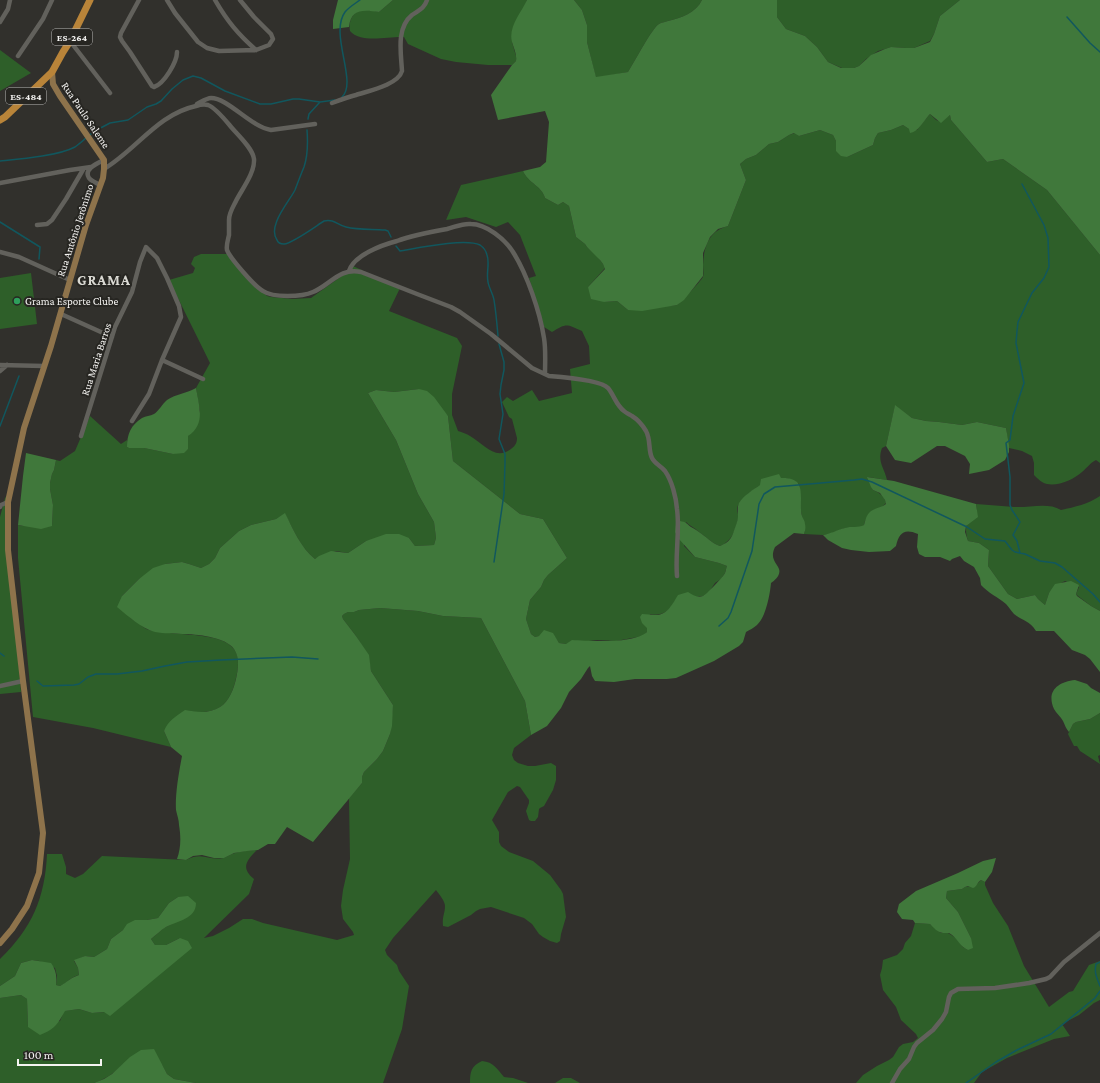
<svg xmlns="http://www.w3.org/2000/svg" width="1100" height="1083" viewBox="0 0 1100 1083" font-family="'Crimson Pro',serif">
<style>
.green{fill:#2e5f29}
.forest{fill:#40783b}
.lines{fill:none;stroke-linecap:round;stroke-linejoin:round}
.stream{stroke:#11575e;stroke-width:1.5}
.minor{stroke:#62615c;stroke-width:4.5}
.secondary{stroke:#8e734b;stroke-width:6}
.primary{stroke:#b98439;stroke-width:7}
.leisure-dot{fill:#2e9e5b;stroke:#272622;stroke-width:1.5}
.labels{text-anchor:middle;stroke-width:4;stroke-linejoin:round;paint-order:stroke}
.shield{fill:#272622;stroke:#b7b6b4;stroke-width:1}
.shield-label{font-size:10px;font-weight:bold;fill:#f5f4f2}
.street-label{font-size:11px;fill:#f5f4f2;stroke:#272622}
.poi-label{font-size:11px;fill:#f5f4f2;stroke:#272622;text-anchor:start}
.district-label{font-size:15px;font-weight:bold;letter-spacing:1px;fill:#dad9d3;stroke:#272622}
</style>
<rect width="100%" height="100%" fill="#31302c"/>
<path class="green" d="M393,0H527L512,42L516,56V61L512,65H488L456,62L441,59L408,44L404,37C389,36 361,44 350,31C348,21 353,10 365,10C370,10 375,11 379,12Z
M574,0H702C696,13 681,18 668,21C666,22 662,22 659,24C652,28 634,63 628,72L596,78L587,42V25L582,10Z
M777,0H960L940,16L934,34L930,41L914,48H906L891,47L885,49L878,51L866,59L859,66L854,68H842L828,62L817,47L805,36L786,29L777,17Z
M0,50L31,73L0,91Z
M930,114L936,120L941,122L950,115L951,120L987,162L1003,159L1047,190L1100,255V463L1096,460C1090,463 1087,468 1082,472C1073,480 1059,486 1047,484C1042,483 1038,479 1034,475V463L1032,456L1022,451L1009,448L1006,428L977,422L962,425L939,422L926,421L912,418L895,406L886,446L882,448C877,462 884,467 887,480L868,477L873,490C879,492 885,497 886,503L882,507L872,511L865,521L864,525L861,527L845,528L829,534L823,535L804,534C807,523 802,521 801,511C800,502 801,494 799,484C788,477 785,477 773,481C769,482 764,483 761,485C753,489 738,501 737,509C737,512 739,515 738,519C735,531 732,541 720,546C711,543 707,537 699,532C695,528 690,526 686,522L684,546L695,557L719,563L727,566L725,573L721,579L715,583L709,592L703,596L695,597L674,602C670,611 660,617 650,614L647,628V632L643,636L616,641L597,640L566,644L559,643L552,633L535,637L531,634L526,619L530,600L541,587L544,580L548,575L567,558L543,519L520,514L453,461L448,416L419,389L394,392L376,390L368,393L396,440L418,494L434,522L436,538L434,545L415,546L409,538L366,541L348,553L336,551L315,559C301,548 293,529 285,514L276,519L251,525L239,531L220,548L215,558L209,564L201,568L189,564L182,562L165,564L139,579L122,596C124,601 126,612 129,616C131,619 136,622 139,623C142,626 145,629 149,630C170,636 221,631 234,649C240,657 238,669 236,678C234,688 229,702 220,707C209,714 197,712 185,711L164,731L171,747L93,728L33,717L18,558V525L22,526H52L53,505L50,489V483L52,474L54,470L56,460L60,461L75,451L90,416L121,444L127,440V447L129,448H144L173,454L188,449V436L200,411L196,388L210,363L169,280L193,273L195,268L191,264L194,257L201,254H228L251,280L267,296L271,297L292,299L311,298L339,278L353,266L400,288L389,311L457,338L462,346L452,394V415L458,431C462,432 467,434 470,436C484,444 495,461 511,449C515,446 517,443 517,438L512,419L509,417L502,402L507,397L513,401L532,390L539,401L572,393L570,369L590,364L589,346L582,331C566,324 567,323 552,332L544,327L529,278L536,276L520,235L508,222L496,227L466,217L446,220L461,185L523,171C528,183 542,186 545,198L558,205L563,202L569,206L576,237L585,244L587,247L597,256L603,264L605,268L588,287L604,302L617,301L628,310L677,305C682,301 700,282 703,277C704,274 703,268 703,265C704,246 709,231 728,226L746,180L740,164L746,159L756,155L769,144L778,142L789,135L795,133L799,136L820,130L833,135L836,141L837,151L847,157L873,145L875,138L878,133L891,130L903,125L909,129L917,130L929,115Z
M31,273L37,324L0,329V278Z
M9,493L6,519L21,692L0,694V517L5,498Z
M1100,496V611L1091,606L1078,596L1076,594L1079,587L1065,581L1061,583L1049,593L1045,605L1038,599L1035,595L1017,599L1008,594L988,566L989,550L979,543L968,541C963,524 968,523 977,510L976,504C989,505 1002,506 1014,507C1029,508 1048,502 1061,510C1075,507 1088,504 1100,496Z
M380,608L418,611L443,616L481,618L525,701L531,735L514,748L512,755L514,760L518,763L528,766H535L551,763L556,766V780L553,790L544,806L540,808L539,809L538,817L535,821H531L529,820L526,811L529,803V800L520,787L517,786L508,792L492,820L499,832V842L501,846L509,852L533,861L550,875L561,890L563,894L566,917L561,934L560,941L557,943L550,941L543,937L539,934L532,924L524,918L491,907L480,909L476,911L471,915L448,927L443,926C442,916 445,914 445,906C445,901 439,894 436,890L393,938L385,950L387,955L397,965L399,971L409,986L402,1029L383,1083H196L174,1079L167,1074L162,1065L123,1064C114,1073 106,1079 94,1083H0V998L21,995L27,999L28,1027L60,1021L64,1011L79,1009L92,1013L105,1012L180,938L166,945H155L151,939L164,928L172,924L178,897L169,903L158,918L147,920L123,930L111,939L107,949L94,957L85,956L74,961L78,968L79,975C72,976 67,983 60,986L56,985L57,976L55,968L39,961L32,960L21,963L15,976L0,986V959C32,928 45,898 47,854H62L66,867V874L75,878L83,874L102,856L186,860C203,851 208,861 223,858C227,857 231,854 235,853C242,851 249,851 257,850C247,860 240,868 254,879L249,894L204,938L213,936L229,928L243,919H252L263,923L337,940L354,935L353,932L343,919L341,906L343,890L350,859L349,798L362,783V777L364,772L377,759L383,751L390,734L393,705L371,671L368,655L356,636L343,619L342,616L344,614L348,612H354L359,610Z
M1100,713V755L1098,756L1100,764L1080,751L1077,746H1074L1068,734L1073,724L1076,722L1090,719Z
M981,880L985,882V885L993,903L1008,926L1024,966L1049,1007L1069,992L1073,991L1089,965L1100,961V1000L1094,1003L1079,1015L1062,1024L1070,1036L1054,1039L1007,1058L982,1072L974,1083H856L863,1075L877,1066L889,1060L893,1057L899,1047L903,1044L913,1042L918,1038L916,1034L901,1020L896,1007L883,990L880,975L882,968L883,960L897,955L903,949L905,943L911,936L915,923L930,924L941,933H948L956,938L963,947L968,950L971,938L958,912L946,898L947,891L962,889L965,887L976,885Z
M482,1061C494,1062 497,1069 504,1077L513,1078L528,1083H470C470,1072 471,1066 482,1061Z
M563,1078H571L580,1083H555Z"/>
<path class="forest" d="M338,0H393L379,12C364,10 351,8 349,27L333,29V20Z
M527,0H574L582,10L587,25V42L596,77L628,72C634,63 652,28 659,24C662,22 666,22 668,21C681,18 696,13 702,0H777V17L786,29L805,36L817,47L828,62L841,68H854L859,66L871,55L885,49L891,47L906,48H914L930,42L934,34L940,16L960,0H1100V255L1047,190L1003,159L987,162L951,120L950,115L941,123L930,114L929,115C923,122 918,132 910,133L909,129L903,125L891,130L878,133L875,138L873,145L847,157L841,156L836,151V141L833,135L820,130L799,136L794,133L789,135L778,142L769,144L756,155L746,159L740,164L746,180L728,226L718,229L710,237L703,253V276L684,300L677,305L642,311L628,310L617,301L604,302L591,299L588,287L605,269L603,264L600,260L587,247L585,244L576,237L569,206L563,202L558,205L545,198C542,186 528,183 523,171L540,167L546,162L549,122L545,111L498,120L491,95L512,65L516,61C517,54 514,49 512,42C508,27 521,13 527,0Z
M196,388C199,406 206,424 188,436V449L184,453L173,454L144,448H129L127,447C127,434 131,425 142,418C146,416 150,416 154,414C159,411 162,404 167,400C176,394 187,393 196,388Z
M419,389L427,391L434,397L448,416L453,461L520,514L543,519L567,558L548,575L544,580L541,587L530,600L526,619L531,634L535,637L539,636L544,630L553,633L559,643L566,644L572,640C590,641 634,644 647,632V628L642,623L640,617L642,614C647,614 651,615 655,615C667,616 673,603 678,595L688,592C693,595 697,598 703,596C706,595 724,576 725,573C726,571 726,568 727,566L719,563L695,557L679,539L675,532L676,523L680,521C686,522 686,523 691,527C694,529 697,530 699,532C707,537 711,543 720,546C732,541 732,536 736,525C737,522 738,519 738,516C738,511 737,508 739,503C743,496 754,489 760,485L761,479L779,474L781,478C787,478 792,478 797,482C804,489 799,507 802,516C803,519 805,521 805,524C806,528 805,531 804,534L794,533L775,547C773,551 772,556 774,560C775,563 778,566 779,569C781,575 775,580 771,583C770,594 766,617 757,625C754,628 749,630 746,632L743,642L739,646L714,661L676,678L667,679H635L614,682L595,681L592,676L590,666L588,668L581,679L569,692L561,708L547,726L531,735L525,701L481,618L443,616L418,611L380,608L359,610L354,612H348L344,614L342,616L343,619L356,636L369,655L371,671L393,705L392,726L390,734L383,751L377,759L364,772L362,777V783L313,842L287,827L275,844H268L258,850L247,851L234,853L224,858H214L202,855L193,856L186,860L177,859C181,848 181,837 179,825C179,820 177,815 176,810C175,794 179,772 182,756L171,747L164,731C168,721 176,716 185,710C197,712 209,714 220,707C229,702 234,688 236,679C238,669 240,658 234,649C226,637 196,634 182,634C174,633 164,634 155,632C141,628 128,616 117,607L122,596L139,579L153,568L165,564L182,562L189,564L201,568L209,564L215,558L220,548L239,531L251,525L276,519L285,513C293,529 301,548 315,559L319,556L331,551L348,553L366,541L386,534H399L409,538L415,546L434,545L436,538L434,522L418,494L396,440L368,393L376,390L394,392Z
M895,405L912,418L926,421L939,422L962,425L977,422L1006,428L1009,445V452L1005,460L989,470L969,474L970,464L965,456L945,446H937L911,463L895,460L886,446Z
M26,453L56,460L54,470L52,474L50,483V489L53,505L52,526L41,529L18,525L23,476Z
M867,477L894,481L976,504L978,517L966,526L965,532L968,541L979,543L989,550L988,566L1008,594L1017,599L1035,595L1038,599L1045,605L1049,593L1055,584L1071,581L1079,585L1076,594L1077,596L1091,606L1100,611V672L1090,659L1085,655L1072,650L1054,631H1036C1029,620 1022,621 1014,614C1011,611 1009,607 1006,604C998,597 988,593 981,585L980,578L974,567L964,561L960,556L952,559L950,561L940,557H925L919,554L917,547L918,534C904,528 899,533 896,546L890,551L869,552L851,550L842,548L828,540L823,535C830,534 837,530 845,528C851,526 858,528 864,525C865,522 866,516 869,513C873,508 881,508 886,504L885,500L880,493L873,490L871,487Z
M1075,680L1087,684L1091,688L1100,693V713L1090,719L1076,722L1073,724L1069,732C1066,729 1065,725 1063,721C1061,717 1056,713 1054,709C1046,691 1058,682 1075,680Z
M996,858L992,872L985,882L981,880C977,882 977,887 973,888L968,886L965,887L962,889L947,891L946,898L958,912L971,938L973,948L968,950C959,946 957,937 949,933C947,933 945,933 943,933C937,932 934,928 930,924L915,923L913,920L902,919L897,912L899,904L916,891L958,873L983,861Z
M188,896L196,903C196,919 177,921 166,927C161,930 156,935 151,939L155,945H166L180,938L188,941L192,948L110,1016L104,1012L92,1013L79,1009L65,1011C57,1025 55,1029 40,1035L28,1027L27,999L21,995L0,998V986L15,976L21,963L32,960L51,963C56,970 57,976 56,985L60,986C67,982 72,977 79,975L78,968L74,960L85,956L94,957L107,949L111,939L123,930L127,924L135,920H147L158,918L169,903L178,897Z
M154,1049L167,1074L174,1079L196,1083H94L104,1079L112,1074L130,1057L141,1050Z"/>
<g class="lines">
<path class="stream" d="M1067,17L1090,43L1100,52
M342,97C358,82 329,34 345,12C349,7 356,3 360,0
M308,119L309,114L320,102
M307,130C308,143 308,155 304,167C301,174 298,182 295,190C289,202 267,226 277,240C278,243 281,244 284,244C293,243 316,226 324,221C335,219 337,225 346,227C358,230 372,229 385,230L388,231L391,237
M90,135L93,132L110,123L128,120L147,107L156,104L161,101L172,89L183,80L193,76L201,78L225,91L260,104H271L293,99H299L320,102L335,100
M0,161C20,159 58,156 75,147C79,144 83,141 87,137
M0,222L40,247L39,259
M396,246L400,251C418,248 465,238 480,245C483,247 486,251 487,255C490,263 486,273 488,282C489,288 493,294 494,300C496,312 497,324 498,336
M0,426L19,376
M1020,553L1017,541L1013,535L1020,522L1012,510L1010,505V477L1006,443L1010,440L1013,416L1024,383L1016,343L1017,331L1018,322L1032,293L1044,278L1049,267L1048,238L1044,225L1022,184
M494,562L504,494L505,463V454L499,439L503,414L500,394L501,385L504,370V362L499,344
M719,626L728,618L731,612L752,551L758,511L759,504L764,494L775,487L821,483L854,480L862,479L872,482L967,527L985,539L1005,541L1012,550L1015,552L1025,554L1040,561L1055,563L1062,567L1093,594L1100,602
M0,653L4,656
M37,681L43,686L74,685L79,684L88,677L96,674H117L142,671L165,666L187,662L221,660L292,657L318,659
M1100,962L1096,964C1094,973 1097,978 1100,986
M966,1083L996,1062L1017,1050L1051,1034L1095,998L1100,991"/>
<path class="minor" d="M139,0L121,33L120,37L122,41L130,52L152,86L154,87C164,84 177,62 177,52
M167,0L175,13L198,42L207,48L219,51L256,50L269,45L273,39L271,34L254,17L240,0
M215,0C227,21 238,34 256,50
M0,22L8,9L10,0
M70,41L110,93
M18,56L43,19L52,0
M332,103C340,100 348,97 356,95C368,91 398,85 402,71C401,53 396,28 412,15C419,10 424,9 427,0
M197,104C201,102 207,98 211,98C228,98 251,127 271,130L315,124
M104,169C136,150 158,114 196,106C199,105 204,104 208,105C216,108 226,121 232,128C239,136 253,149 254,159C255,173 242,189 236,201C233,207 229,213 229,220C229,225 229,230 229,235C228,240 226,245 227,250C230,258 255,287 263,291C273,298 302,297 313,292C330,285 340,267 361,272L417,294L451,307L460,312L491,334L532,368L549,376C562,377 601,380 608,388C614,395 616,405 624,411C626,413 629,414 632,416C637,419 643,426 646,431C651,440 648,450 652,458C655,464 661,466 665,471C672,481 676,497 677,509C680,531 675,554 677,576
M0,183L70,170L91,167
M100,185C97,183 91,181 89,178C83,169 98,163 104,160
M37,225L47,224L52,220L66,199L84,168
M0,252L19,257L70,280
M349,271C354,255 382,245 397,241C413,235 430,232 447,229C455,227 463,223 471,224C486,224 505,239 513,252C527,274 540,312 544,338C546,350 545,362 545,374
M61,314L112,337
M162,360L203,379
M0,365L44,366
M0,371L7,365
M81,436L115,327L132,292L140,262L146,247L157,258L167,278L179,306L181,317L162,360L149,394L132,421
M0,507L1,505L8,502
M0,686L23,681
M892,1083L900,1069L909,1059L914,1047L917,1043L933,1030L942,1019L946,1012L949,997L951,993L958,989L995,988L1029,983L1046,979L1050,977L1064,962L1100,933"/>
<path class="secondary" d="M0,943L12,929L27,906L39,873L43,833L23,681L8,550V502L24,428L51,346L86,225L103,178L104,169V160L60,96L53,84L52,72"/>
<path class="primary" d="M0,120L5,117L52,72L63,52L70,41L90,0"/>
</g>
<circle class="leisure-dot" cx="17" cy="301" r="4"/>
<g class="labels">
<g class="shield">
<rect x="52" y="29" width="40" height="16" rx="3"/>
<rect x="6" y="88" width="40" height="16" rx="3"/>
</g>
<g class="shield-label">
<text x="72" y="41">ES-264</text>
<text x="26" y="100">ES-484</text>
</g>
<g class="street-label">
<text transform="translate(86 115) rotate(56)" y="4">Rua Paulo Saleme</text>
<text transform="translate(75 230) rotate(-72)" y="4">Rua Antônio Jerônimo</text>
<text transform="translate(96 359) rotate(-72)" y="4">Rua Maria Barros</text>
</g>
<g class="poi-label">
<text x="25" y="305">Grama Esporte Clube</text>
</g>
<g class="district-label">
<text x="104" y="285">GRAMA</text>
</g>
</g>
<path d="M18 1059v6h83v-6" fill="none" stroke="#f5f4f2" stroke-width="2"/>
<text x="24" y="1059" font-size="12" fill="#f5f4f2" stroke="#272622" stroke-width="3" paint-order="stroke">100 m</text>
</svg>
